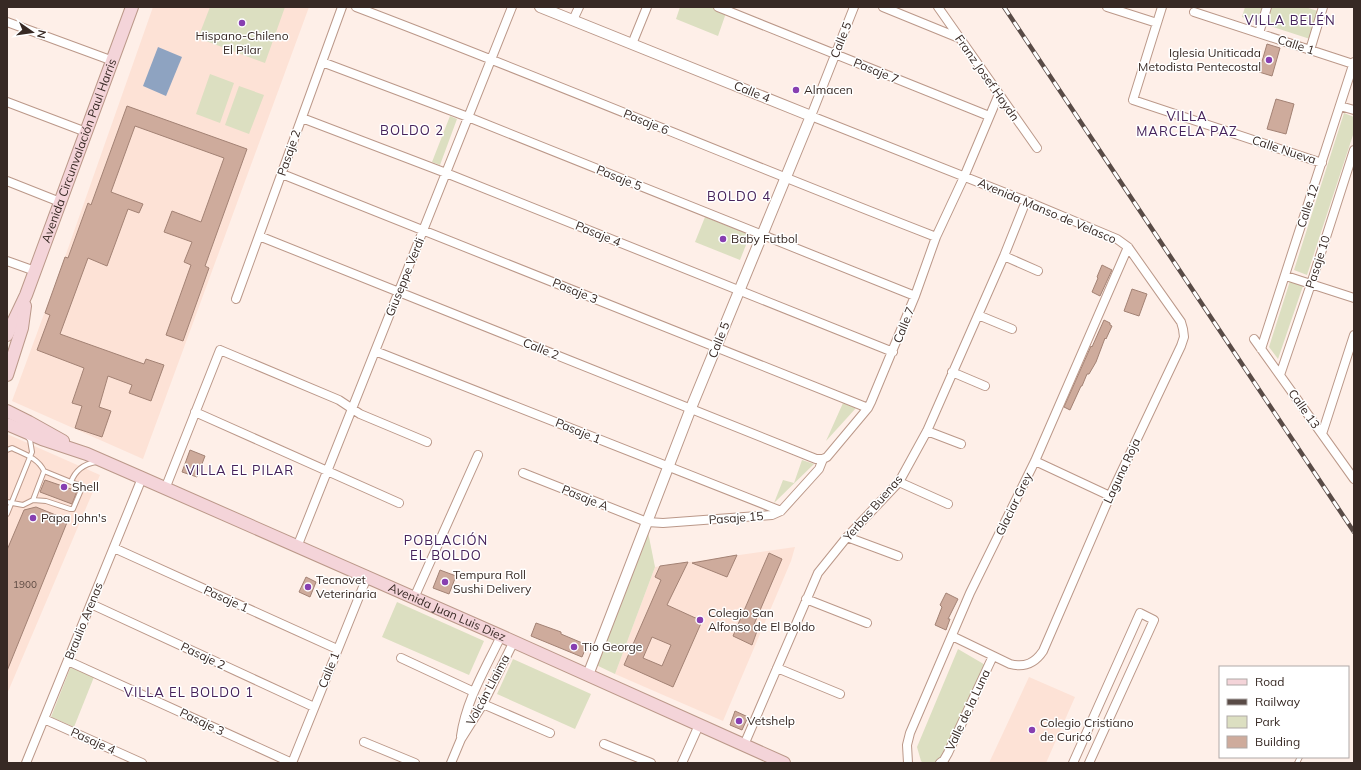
<svg xmlns="http://www.w3.org/2000/svg" width="1361" height="770" viewBox="0 0 1361 770" font-family="Mulish,sans-serif">
<style>
.built{fill:#fde2d6}
.green{fill:#dcdfc1}
.water{fill:#8ea3c1}
.building{fill:#ceab9c;stroke:#a38274;fill-rule:evenodd}
.lines{fill:none;stroke-linecap:round;stroke-linejoin:round}
.service-casing{stroke:#bb9889;stroke-width:6}
.minor-casing{stroke:#bb9889;stroke-width:10}
.tertiary-casing{stroke:#bb9889;stroke-width:12}
.secondary-casing{stroke:#bb9889;stroke-width:14}
.service{stroke:#fff;stroke-width:4}
.minor{stroke:#fff;stroke-width:8}
.tertiary{stroke:#fff;stroke-width:10}
.secondary{stroke:#f4d4d9;stroke-width:12}
.rail-casing{stroke:#594b46;stroke-width:4.5}
.rail{stroke:#fff;stroke-width:3;stroke-dasharray:9;stroke-linecap:butt}
.poi-dot{fill:#873fb1;stroke:#fff;stroke-width:1.5}
.labels{text-anchor:middle;stroke-width:3;stroke-linejoin:round;paint-order:stroke}
.number-label{font-size:10px;fill:#5d4a42}
.poi-label{font-size:12px;fill:#372924;stroke:#fff;text-anchor:start}
.street-label{font-size:12px;fill:#372924;stroke:#fff}
.neighbourhood-label{font-size:13px;letter-spacing:1px;fill:#46235b;stroke:#fff}
</style>
<rect width="100%" height="100%" fill="#feefe8"/>
<path class="built" d="M153,7H309L143,459L12,401L65,257Z
M7,434L100,475L7,694Z
M795,547L791,561L723,721L615,674L655,567Z
M1029,677L1075,697L1046,763H989Z"/>
<path class="green" d="M210,7H285L265,63L198,38Z
M680,7H712L726,13L718,36L676,19Z
M1245,7H1305L1318,11L1310,39L1242,17Z
M210,74L234,83L220,123L196,114Z
M239,86L264,95L249,134L225,125Z
M1344,113L1354,117V132L1307,275L1294,270Z
M450,116L457,119L440,165L432,162Z
M705,217L750,235L740,260L695,242Z
M1290,281L1303,286L1278,359L1269,347Z
M843,403L856,408L826,441Z
M802,460L814,464L774,503L783,480L794,483Z
M648,532L655,567L615,674L592,663Z
M397,602L484,641L469,675L382,637Z
M958,649L987,666L946,763H923L921,761L917,747Z
M513,659L591,694L575,729L497,694Z
M71,666L94,677L74,727L51,717Z"/>
<path class="water" d="M158,47L182,57L166,96L143,86Z"/>
<path class="building" d="M1267,44L1280,48L1272,76L1259,72Z
M1276,99L1294,104L1286,134L1267,129Z
M127,106L247,149L205,266L209,268L183,341L166,335L191,265L184,262L192,242L164,232L172,211L201,222L224,158L135,126L111,192L143,204L139,213L128,209L107,266L88,258L60,334L144,364L146,359L164,365L151,401L129,393L132,385L108,376L99,407L111,411L102,437L75,428L82,406L72,403L84,368L37,350L50,315L45,313L65,257L68,258L88,203L91,205Z
M1102,265L1112,270L1100,296L1092,292L1098,278L1097,277Z
M1132,289L1147,294L1139,316L1124,311Z
M1104,320L1110,323V325L1112,326L1106,339L1105,338L1096,362L1089,374H1087L1082,386H1081L1070,410L1064,407L1091,346L1092,347Z
M190,450L205,456L197,477L182,472Z
M45,480L77,491L72,504L40,492Z
M36,507L68,520L7,671V550L24,510Z
M769,553L782,559L752,629L757,631L752,645L733,636Z
M737,555L727,577L692,563Z
M688,562L667,605L702,621L673,687L624,665L661,580L655,577L660,566ZM652,637L671,645L662,666L643,658Z
M440,570L456,576L449,594L433,588Z
M306,577L316,582L310,597L299,592Z
M946,593L958,599L948,619H950L946,630L935,625L942,607L940,605Z
M536,623L561,632V634L587,645L582,657L531,636Z
M735,711L748,717L742,730L730,725Z"/>
<g class="lines">
<defs>
<path id="service" d="M7,450L12,448C24,454 38,458 44,471L33,500L23,505L7,502
M44,471L71,482C75,471 84,464 96,462
M33,500L46,501L70,509H73L81,490L79,485L71,482
M7,514L32,452L30,440L27,436
M1297,763L1300,757"/>
<path id="minor" d="M356,7C551,81 742,162 936,237
M718,7L989,116
M854,7L811,116L1026,201L1117,239L1128,247L1181,322L1183,329L1184,337L1181,346L1110,496L1043,651C1035,663 1025,668 1010,664L952,636
M883,7L959,38
M938,7L1037,148
M1107,7L1157,23
M1162,7L1133,100L1322,163
M1194,12L1353,64
M573,20L579,7
M7,22L113,61
M1259,33L1267,7
M632,44L647,7
M1310,50L1323,7
M322,62L468,117L915,296
M7,102L86,132
M1340,106L1354,110
M302,118L446,173L893,352
M282,174L868,408
M7,181L60,202
M259,236L816,459H823
M1004,256L1038,271
M7,261L35,271
M1286,276L1354,298
M236,299L342,7
M978,315L1012,329
M1254,339L1354,479
M1261,349L1354,62
M375,351L781,511
M952,372L985,386
M1280,375L1311,284L1354,150
M195,412L399,503
M927,431L961,444
M1322,434L1354,335
M823,459L827,457L868,408L871,402L915,296L936,237L964,177L999,94
M1035,461L1110,496
M523,473L647,522L663,523L772,515L781,511L819,469L823,459
M899,482L948,504
M165,489L220,350L339,400L360,414L427,442
M847,537L898,556
M297,547L512,7
M114,548L337,649
M414,598L478,455
M806,599L867,623
M91,604L314,707
M401,658L474,692
M68,661L292,763
M777,668L840,694
M483,704L550,733
M44,719L142,763
M461,736C466,700 486,668 501,636
M364,742L415,763
M604,744L651,763
M744,745L818,573L847,537L899,482L927,431L1004,256L1026,201
M26,763L142,478
M292,763L367,577
M451,763L461,739L483,704L514,641
M682,763L699,725
M908,763L907,745L910,733L970,593L1035,461L1128,247
M940,763L944,760L948,753L993,656
M1073,763L1140,613L1154,620L1089,763"/>
<path id="tertiary" d="M540,7L811,116L691,408L588,675"/>
<g id="secondary">
<path id="s1" d="M7,335L26,295L132,7"/>
<path d="M7,375L22,328L25,306"/>
<path d="M7,411L29,422L63,441"/>
<path id="s2" d="M7,424L42,439L87,454L142,478L501,636L784,763"/>
</g>
</defs>
<use href="#service" class="service-casing"/>
<use href="#minor" class="minor-casing"/>
<use href="#tertiary" class="tertiary-casing"/>
<use href="#secondary" class="secondary-casing"/>
<use href="#service" class="service"/>
<use href="#minor" class="minor"/>
<use href="#tertiary" class="tertiary"/>
<use href="#secondary" class="secondary"/>
<defs>
<path id="rail" d="M1004,7L1354,532"/>
</defs>
<use href="#rail" class="rail-casing"/>
<use href="#rail" class="rail"/>
</g>
<g class="poi-dot">
<circle cx="242" cy="23" r="4"/>
<circle cx="1269" cy="60" r="4"/>
<circle cx="796" cy="90" r="4"/>
<circle cx="723" cy="239" r="4"/>
<circle cx="64" cy="487" r="4"/>
<circle cx="33" cy="518" r="4"/>
<circle cx="445" cy="582" r="4"/>
<circle cx="308" cy="587" r="4"/>
<circle cx="700" cy="620" r="4"/>
<circle cx="574" cy="647" r="4"/>
<circle cx="739" cy="721" r="4"/>
<circle cx="1032" cy="730" r="4"/>
</g>
<g class="labels">
<g class="number-label">
<text x="25" y="588">1900</text>
</g>
<g class="poi-label">
<text x="242" y="40" text-anchor="middle">Hispano-Chileno<tspan x="242" dy="14">El Pilar</tspan></text>
<text x="1261" y="57" text-anchor="end">Iglesia Uniticada<tspan x="1261" dy="14">Metodista Pentecostal</tspan></text>
<text x="804" y="94">Almacen</text>
<text x="731" y="243">Baby Futbol</text>
<text x="72" y="491">Shell</text>
<text x="41" y="522">Papa John's</text>
<text x="453" y="579">Tempura Roll<tspan x="453" dy="14">Sushi Delivery</tspan></text>
<text x="316" y="584">Tecnovet<tspan x="316" dy="14">Veterinaria</tspan></text>
<text x="708" y="617">Colegio San<tspan x="708" dy="14">Alfonso de El Boldo</tspan></text>
<text x="582" y="651">Tio George</text>
<text x="747" y="725">Vetshelp</text>
<text x="1040" y="727">Colegio Cristiano<tspan x="1040" dy="14">de Curicó</tspan></text>
</g>
<g class="street-label">
<text transform="translate(841 40) rotate(-68)" y="4">Calle 5</text>
<text transform="translate(1296 45) rotate(18)" y="4">Calle 1</text>
<text transform="translate(876 71) rotate(22)" y="4">Pasaje 7</text>
<text transform="translate(987 78) rotate(55)" y="4">Franz Josef Haydn</text>
<text transform="translate(752 92) rotate(22)" y="4">Calle 4</text>
<text transform="translate(646 122) rotate(22)" y="4">Pasaje 6</text>
<text transform="translate(1284 150) rotate(18)" y="4">Calle Nueva</text>
<text dy="4" stroke="none"><textPath href="#s1" startOffset="198">Avenida Circunvalación Paul Harris</textPath></text>
<text transform="translate(289 153) rotate(-71)" y="4">Pasaje 2</text>
<text transform="translate(619 178) rotate(22)" y="4">Pasaje 5</text>
<text transform="translate(1308 206) rotate(-72)" y="4">Calle 12</text>
<text transform="translate(1047 211) rotate(23)" y="4">Avenida Manso de Velasco</text>
<text transform="translate(598 234) rotate(22)" y="4">Pasaje 4</text>
<text transform="translate(1318 262) rotate(-72)" y="4">Pasaje 10</text>
<text transform="translate(405 277) rotate(-68)" y="4">Giuseppe Verdi</text>
<text transform="translate(575 291) rotate(22)" y="4">Pasaje 3</text>
<text transform="translate(904 325) rotate(-68)" y="4">Calle 7</text>
<text transform="translate(719 340) rotate(-68)" y="4">Calle 5</text>
<text transform="translate(541 349) rotate(22)" y="4">Calle 2</text>
<text transform="translate(1304 409) rotate(55)" y="4">Calle 13</text>
<text transform="translate(578 431) rotate(22)" y="4">Pasaje 1</text>
<text transform="translate(1122 471) rotate(-65)" y="4">Laguna Roja</text>
<text transform="translate(585 498) rotate(22)" y="4">Pasaje A</text>
<text transform="translate(1014 504) rotate(-64)" y="4">Glaciar Grey</text>
<text transform="translate(873 508) rotate(-49)" y="4">Yerbas Buenas</text>
<text transform="translate(736 518) rotate(-4)" y="4">Pasaje 15</text>
<text transform="translate(226 599) rotate(24)" y="4">Pasaje 1</text>
<text dy="4" stroke="none"><textPath href="#s2" startOffset="479">Avenida Juan Luis Diez</textPath></text>
<text transform="translate(84 621) rotate(-68)" y="4">Braulio Arenas</text>
<text transform="translate(203 656) rotate(25)" y="4">Pasaje 2</text>
<text transform="translate(329 670) rotate(-68)" y="4">Calle 1</text>
<text transform="translate(488 690) rotate(-62)" y="4">Volcán Llaima</text>
<text transform="translate(968 710) rotate(-65)" y="4">Valle de la Luna</text>
<text transform="translate(202 722) rotate(25)" y="4">Pasaje 3</text>
<text transform="translate(93 741) rotate(24)" y="4">Pasaje 4</text>
</g>
<g class="neighbourhood-label">
<text x="1290" y="25">VILLA BELÉN</text>
<text x="1187" y="121">VILLA<tspan x="1187" dy="15">MARCELA PAZ</tspan></text>
<text x="412" y="135">BOLDO 2</text>
<text x="739" y="201">BOLDO 4</text>
<text x="240" y="475">VILLA EL PILAR</text>
<text x="446" y="545">POBLACIÓN<tspan x="446" dy="15">EL BOLDO</tspan></text>
<text x="189" y="697">VILLA EL BOLDO 1</text>
</g>
</g>
<rect width="1361" height="770" fill="none" stroke="#372924" stroke-width="16"/>
<rect x="1219" y="666" width="130" height="92" fill="#ffffff" stroke="#afa9a7"/>
<rect x="1227" y="679" width="20" height="6" fill="#f4d4d9" stroke="#afa9a7"/>
<text x="1255" y="686" font-size="12" fill="#372924">Road</text>
<rect x="1227" y="699" width="20" height="6" fill="#594b46" stroke="#afa9a7"/>
<text x="1255" y="706" font-size="12" fill="#372924">Railway</text>
<rect x="1227" y="716" width="20" height="12" fill="#dcdfc1" stroke="#afa9a7"/>
<text x="1255" y="726" font-size="12" fill="#372924">Park</text>
<rect x="1227" y="736" width="20" height="12" fill="#ceab9c" stroke="#afa9a7"/>
<text x="1255" y="746" font-size="12" fill="#372924">Building</text>
<g transform="translate(32 32) rotate(103)" stroke="#ffffff" stroke-width="3" paint-order="stroke">
<path d="M0-3L7 15L0 10L-7 15Z" fill="#372924"/>
<text y="-6" font-size="11" font-weight="bold" text-anchor="middle" fill="#372924">N</text>
</g>
</svg>
